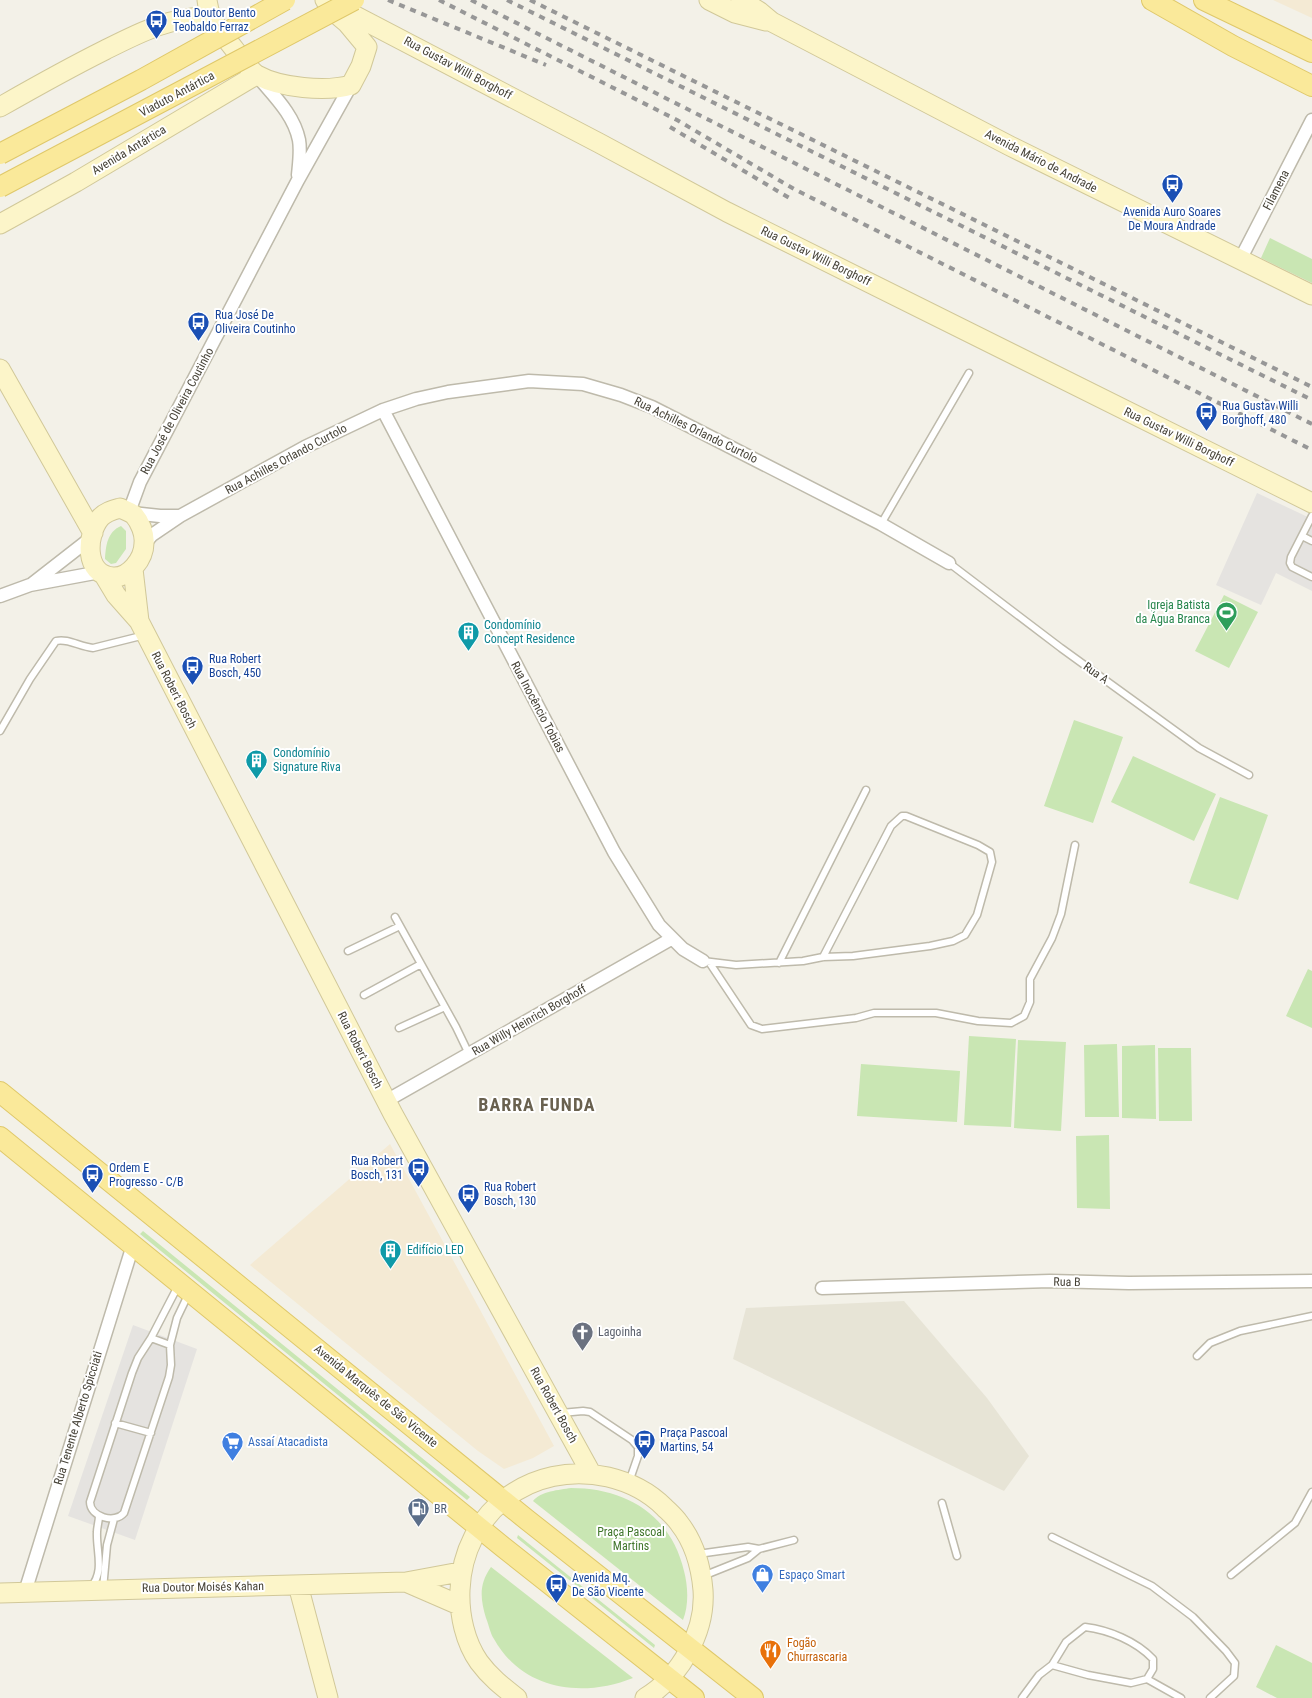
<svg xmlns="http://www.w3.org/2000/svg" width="1312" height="1698" viewBox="0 0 1312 1698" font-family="'Roboto Condensed',sans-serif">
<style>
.residential{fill:#e7e4d6}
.commercial{fill:#f4ead4}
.green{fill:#c9e6b3}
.parking{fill:#e5e3e0}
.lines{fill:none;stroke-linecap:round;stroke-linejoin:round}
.lane-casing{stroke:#bebaab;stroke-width:9}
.street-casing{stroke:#bebaab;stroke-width:15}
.secondary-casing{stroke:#d1c899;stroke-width:21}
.primary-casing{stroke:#dfc86a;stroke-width:22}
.lane{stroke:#fff;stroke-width:6}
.street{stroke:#fff;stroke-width:12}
.secondary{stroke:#fcf5c9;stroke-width:19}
.primary{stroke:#fae99a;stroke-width:20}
.rail{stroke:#979797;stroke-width:4;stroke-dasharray:6 6;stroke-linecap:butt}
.primary-bridge-casing{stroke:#dfc86a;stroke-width:22;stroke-linecap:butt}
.primary-bridge{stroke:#fae99a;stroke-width:20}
.labels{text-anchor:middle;stroke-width:4;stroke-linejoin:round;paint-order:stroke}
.transit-label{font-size:12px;fill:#164399;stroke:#fff;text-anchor:start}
.street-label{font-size:12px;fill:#464237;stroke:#fff}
.leisure-label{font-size:12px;fill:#27864d;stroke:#fff;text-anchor:end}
.culture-label{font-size:12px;fill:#0d838f;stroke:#fff;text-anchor:start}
.worship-label{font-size:12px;fill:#5b616d;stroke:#fff;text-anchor:start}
.shop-label{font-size:12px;fill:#366cbe;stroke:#fff;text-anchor:start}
.service-label{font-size:12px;fill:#4e5e75;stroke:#fff;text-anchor:start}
.park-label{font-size:12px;fill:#40762c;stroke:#fff}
.food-label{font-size:12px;fill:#c56008;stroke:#fff;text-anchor:start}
.district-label{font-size:18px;font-weight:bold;letter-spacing:1px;fill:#69614f;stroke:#fff}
</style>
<rect width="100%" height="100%" fill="#f3f1e8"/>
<path class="residential" d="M904,1301L987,1398L1029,1456L1004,1491L733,1359L746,1308Z"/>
<path class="commercial" d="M1273,0H1312V18Z
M390,1144L554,1446L533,1458L504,1469L478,1451L250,1265Z"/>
<path class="green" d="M1270,238L1312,259V283L1261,258Z
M121,526L126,531V549L116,563L111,564L105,559C106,546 107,532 121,526Z
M1224,595L1258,612L1229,668L1195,651Z
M1074,720L1123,737L1093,823L1044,806Z
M1133,756L1216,794L1194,841L1111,802Z
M1220,797L1268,815L1238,900L1189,883Z
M1308,969L1312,971V1028L1286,1016Z
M969,1036L1016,1039L1011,1127L964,1125Z
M1018,1040L1066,1042L1061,1131L1014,1128Z
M1117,1044L1119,1117H1085L1084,1045Z
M1155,1045L1156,1119L1122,1118V1046Z
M1158,1048H1191L1192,1121H1159Z
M861,1064L960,1071L957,1122L857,1116Z
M1109,1135L1110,1209L1077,1208L1076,1136Z
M143,1231L470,1497L467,1500L140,1234Z
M571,1488C626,1488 671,1515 684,1571C688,1586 689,1605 683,1620L533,1501C541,1491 559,1490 571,1488Z
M518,1535L655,1645L654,1648L517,1538Z
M491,1567L633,1678C583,1698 523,1691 494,1639C490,1633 489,1625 486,1618C480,1598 479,1584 491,1567Z
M1276,1645L1312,1663V1698H1277L1256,1687Z"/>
<path class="parking" d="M1257,493L1312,519V591L1276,573L1261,605L1216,585Z
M133,1325L197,1349L135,1540L68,1516Z"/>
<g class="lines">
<defs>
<path id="lane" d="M1312,516L1291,557L1290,563L1292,567L1312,577
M881,524L969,373
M1302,536L1312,541
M949,563L1061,648L1199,748L1249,775
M0,731L30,679L56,641C68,638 80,647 93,648L145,635
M395,917L456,1027L469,1054
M348,951L400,926
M703,961L736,965L803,961L823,957L853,956L930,946L953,941L965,935L977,915L992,862L990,852L978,845L906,816H902L891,826L823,957
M709,962L751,1025L762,1029L856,1018L874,1013H936L978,1021L1011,1023L1024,1016L1030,1002V979L1052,938L1061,914L1075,845
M779,963L866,790
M364,995L421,964
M399,1028L445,1007
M151,1338L170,1345L171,1365L169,1377L124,1513C115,1524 90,1517 90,1502L132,1373L138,1358Z
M151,1338L178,1286
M170,1345L177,1318L188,1295
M1197,1356L1210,1343L1240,1331L1312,1316
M561,1413L583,1411L590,1412L632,1440L638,1447V1456L629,1482
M115,1423L151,1433
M942,1503L957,1556
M1052,1537L1152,1586L1193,1617L1226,1651L1235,1663L1234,1676L1210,1698
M698,1554L748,1547L759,1549
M1231,1575L1295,1523L1312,1492
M703,1576L748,1558L759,1549L794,1540
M91,1587C105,1571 96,1551 97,1532C97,1527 99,1521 99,1516
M103,1589L107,1545L114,1519
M1147,1679L1181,1698
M1022,1698L1039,1675L1052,1665L1066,1642L1085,1627C1109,1630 1136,1641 1153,1659V1669L1147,1679L1131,1683L1088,1675L1052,1665"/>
<path id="street" d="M259,78C274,96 294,115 299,140C301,151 299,164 298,175
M1240,260L1312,120
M383,410L614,852L659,925L683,949L703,961
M129,512L140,482L298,180L351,85
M132,513L160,516H180
M144,544L152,535L180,516L305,447L383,410L416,399L448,392L529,381L583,384L621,395L652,407L881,524L949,563
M32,584L91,538
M0,596L30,585L100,572
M386,1101L671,939
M822,1288L1050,1281L1129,1283L1312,1281
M25,1592L133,1245"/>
<path id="secondary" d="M207,0C209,18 217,26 227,40C234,48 249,70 257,75C280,88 326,92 351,85L361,66L367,47
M325,0L599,143L727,212L1312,503
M709,0L735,13L766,21
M741,0L760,12L772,22L1010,146L1312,295
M334,12L347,23L367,47
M0,107C35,87 69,68 105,50C139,33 171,16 210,17
M0,224L76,182L256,75
M0,369L93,533
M120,508C125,510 130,512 134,515C140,522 145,534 144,543C144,559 129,578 113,577C84,575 86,535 100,518C105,512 113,510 120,508Z
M133,569L139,621
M104,575L116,595L139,621L393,1114L591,1473
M406,1582L459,1605
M298,1585L328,1698
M0,1593L406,1582L460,1572
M517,1698C503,1687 490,1677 479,1662C465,1642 459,1615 460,1590C463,1512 531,1460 608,1477C629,1482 649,1492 664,1507C669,1512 675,1517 679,1523C694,1542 701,1567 703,1590C706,1632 680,1677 645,1698"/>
<path id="primary" d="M1152,0L1233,46L1312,86
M1204,0L1312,52
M0,1092L526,1519L753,1698
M0,1137L503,1547L694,1698"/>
</defs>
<use href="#lane" class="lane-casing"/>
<use href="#street" class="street-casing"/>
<use href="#secondary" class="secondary-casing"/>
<use href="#primary" class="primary-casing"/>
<use href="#lane" class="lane"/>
<use href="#street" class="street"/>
<use href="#secondary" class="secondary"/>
<use href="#primary" class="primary"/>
<path class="rail" d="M388,0L546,65
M439,0L677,120L794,189L1312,450
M471,0L1312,424
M507,0L1312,400
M530,0L1312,387
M670,127L791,199"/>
<defs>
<path id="primary-bridge" d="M0,154L141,80L285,0
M0,187L354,0"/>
</defs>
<use href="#primary-bridge" class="primary-bridge-casing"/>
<use href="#primary-bridge" class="primary-bridge"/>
</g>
<defs>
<symbol id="bus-pin" viewBox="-11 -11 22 30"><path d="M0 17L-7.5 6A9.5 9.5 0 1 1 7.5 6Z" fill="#1a4fb4" stroke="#fff"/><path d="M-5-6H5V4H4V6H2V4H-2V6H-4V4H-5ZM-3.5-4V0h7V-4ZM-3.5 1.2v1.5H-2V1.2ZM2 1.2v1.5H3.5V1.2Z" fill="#fff"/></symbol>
<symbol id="stadium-pin" viewBox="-11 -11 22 30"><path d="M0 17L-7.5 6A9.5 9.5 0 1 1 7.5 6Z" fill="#2e9e5b" stroke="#fff"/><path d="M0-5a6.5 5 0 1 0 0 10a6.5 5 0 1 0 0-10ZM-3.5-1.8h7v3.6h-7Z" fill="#fff"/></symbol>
<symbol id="building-pin" viewBox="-11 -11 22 30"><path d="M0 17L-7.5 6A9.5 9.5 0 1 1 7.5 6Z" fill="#0f9aa8" stroke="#fff"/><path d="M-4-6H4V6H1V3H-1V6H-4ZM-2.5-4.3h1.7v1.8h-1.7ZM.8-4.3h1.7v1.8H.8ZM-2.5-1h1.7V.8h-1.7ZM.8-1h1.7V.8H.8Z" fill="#fff"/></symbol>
<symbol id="church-pin" viewBox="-11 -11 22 30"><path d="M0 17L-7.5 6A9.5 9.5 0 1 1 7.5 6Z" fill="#6b7280" stroke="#fff"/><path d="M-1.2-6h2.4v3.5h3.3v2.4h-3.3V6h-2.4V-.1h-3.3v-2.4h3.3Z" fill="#fff"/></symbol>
<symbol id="supermarket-pin" viewBox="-11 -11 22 30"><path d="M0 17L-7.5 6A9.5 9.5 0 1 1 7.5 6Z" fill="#3f7fe0" stroke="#fff"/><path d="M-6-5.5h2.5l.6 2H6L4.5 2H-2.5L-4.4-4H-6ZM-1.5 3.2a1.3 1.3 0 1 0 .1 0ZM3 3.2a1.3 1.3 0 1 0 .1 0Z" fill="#fff"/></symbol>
<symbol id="fuel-pin" viewBox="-11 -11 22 30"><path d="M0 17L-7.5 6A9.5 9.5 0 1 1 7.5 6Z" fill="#5c6f8a" stroke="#fff"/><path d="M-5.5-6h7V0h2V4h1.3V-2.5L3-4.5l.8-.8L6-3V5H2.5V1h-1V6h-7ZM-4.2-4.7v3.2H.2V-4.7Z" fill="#fff"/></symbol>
<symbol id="shop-pin" viewBox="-11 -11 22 30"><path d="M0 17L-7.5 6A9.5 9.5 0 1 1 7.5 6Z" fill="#3f7fe0" stroke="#fff"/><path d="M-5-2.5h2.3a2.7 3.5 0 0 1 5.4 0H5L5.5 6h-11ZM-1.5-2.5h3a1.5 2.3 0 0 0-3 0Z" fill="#fff"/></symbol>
<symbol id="restaurant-pin" viewBox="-11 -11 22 30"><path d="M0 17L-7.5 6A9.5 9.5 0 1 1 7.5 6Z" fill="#e8710a" stroke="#fff"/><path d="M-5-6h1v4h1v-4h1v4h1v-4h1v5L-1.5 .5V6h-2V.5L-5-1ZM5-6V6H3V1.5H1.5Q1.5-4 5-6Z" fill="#fff"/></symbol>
</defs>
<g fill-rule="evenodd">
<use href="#bus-pin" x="144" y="8" width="25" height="34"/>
<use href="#bus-pin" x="1160" y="172" width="25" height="34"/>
<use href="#bus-pin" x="186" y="310" width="25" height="34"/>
<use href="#bus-pin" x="1194" y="400" width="25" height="34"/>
<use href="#stadium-pin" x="1214" y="600" width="25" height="34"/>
<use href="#building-pin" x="456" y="620" width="25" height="34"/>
<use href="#bus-pin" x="180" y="654" width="25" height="34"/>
<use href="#building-pin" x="244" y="748" width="25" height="34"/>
<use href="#bus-pin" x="406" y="1156" width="25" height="34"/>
<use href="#bus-pin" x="80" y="1162" width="25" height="34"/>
<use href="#bus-pin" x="456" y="1182" width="25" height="34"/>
<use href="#building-pin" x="378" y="1238" width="25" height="34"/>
<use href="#church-pin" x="570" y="1320" width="25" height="34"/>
<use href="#bus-pin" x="632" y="1428" width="25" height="34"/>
<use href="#supermarket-pin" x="220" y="1430" width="25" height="34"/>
<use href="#fuel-pin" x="406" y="1496" width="25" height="34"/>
<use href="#shop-pin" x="750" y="1562" width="25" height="34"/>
<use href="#bus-pin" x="544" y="1572" width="25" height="34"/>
<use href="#restaurant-pin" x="758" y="1638" width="25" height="34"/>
</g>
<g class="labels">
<g class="transit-label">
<text x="173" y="17">Rua Doutor Bento<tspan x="173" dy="14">Teobaldo Ferraz</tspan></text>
<text x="1172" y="216" text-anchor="middle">Avenida Auro Soares<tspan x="1172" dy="14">De Moura Andrade</tspan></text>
<text x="215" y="319">Rua José De<tspan x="215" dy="14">Oliveira Coutinho</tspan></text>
<text x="1222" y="410">Rua Gustav Willi<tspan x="1222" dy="14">Borghoff, 480</tspan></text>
<text x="209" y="663">Rua Robert<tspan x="209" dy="14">Bosch, 450</tspan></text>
<text x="403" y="1165" text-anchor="end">Rua Robert<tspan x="403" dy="14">Bosch, 131</tspan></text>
<text x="109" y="1172">Ordem E<tspan x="109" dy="14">Progresso - C/B</tspan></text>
<text x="484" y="1191">Rua Robert<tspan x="484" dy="14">Bosch, 130</tspan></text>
<text x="660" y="1437">Praça Pascoal<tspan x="660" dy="14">Martins, 54</tspan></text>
<text x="572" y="1582">Avenida Mq.<tspan x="572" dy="14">De São Vicente</tspan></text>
</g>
<g class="street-label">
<text transform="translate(458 68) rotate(28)" y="4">Rua Gustav Willi Borghoff</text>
<text transform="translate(177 94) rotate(-28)" y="4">Viaduto Antártica</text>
<text transform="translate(129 150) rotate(-31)" y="4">Avenida Antártica</text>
<text transform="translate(1041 161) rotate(27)" y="4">Avenida Mário de Andrade</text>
<text transform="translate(1276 190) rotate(-63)" y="4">Filamena</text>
<text transform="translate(816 256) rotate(26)" y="4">Rua Gustav Willi Borghoff</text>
<text transform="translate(177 411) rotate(-62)" y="4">Rua José de Oliveira Coutinho</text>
<text transform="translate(696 430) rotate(26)" y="4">Rua Achilles Orlando Curtolo</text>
<text transform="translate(1179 437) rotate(26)" y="4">Rua Gustav Willi Borghoff</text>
<text transform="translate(286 459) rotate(-28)" y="4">Rua Achilles Orlando Curtolo</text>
<text transform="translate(1096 673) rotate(35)" y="4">Rua A</text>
<text transform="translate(174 690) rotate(63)" y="4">Rua Robert Bosch</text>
<text transform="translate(538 707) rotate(62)" y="4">Rua Inocêncio Tobias</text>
<text transform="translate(529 1020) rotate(-30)" y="4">Rua Willy Heinrich Borghoff</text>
<text transform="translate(360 1050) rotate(63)" y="4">Rua Robert Bosch</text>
<text transform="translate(1067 1282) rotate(1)" y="4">Rua B</text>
<text transform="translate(376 1396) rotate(39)" y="4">Avenida Marquês de São Vicente</text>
<text transform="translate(554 1405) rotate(61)" y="4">Rua Robert Bosch</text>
<text transform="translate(78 1418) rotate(-73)" y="4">Rua Tenente Alberto Spicciati</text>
<text transform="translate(203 1587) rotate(-1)" y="4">Rua Doutor Moisés Kahan</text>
</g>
<g class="leisure-label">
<text x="1210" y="609">Igreja Batista<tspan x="1210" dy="14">da Água Branca</tspan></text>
</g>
<g class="culture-label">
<text x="484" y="629">Condomínio<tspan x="484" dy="14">Concept Residence</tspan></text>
<text x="273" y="757">Condomínio<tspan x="273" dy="14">Signature Riva</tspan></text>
<text x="407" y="1254">Edifício LED</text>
</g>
<g class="worship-label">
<text x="598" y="1336">Lagoinha</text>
</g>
<g class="shop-label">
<text x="248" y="1446">Assaí Atacadista</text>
<text x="779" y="1579">Espaço Smart</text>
</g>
<g class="service-label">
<text x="434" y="1513">BR</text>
</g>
<g class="park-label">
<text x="631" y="1536">Praça Pascoal<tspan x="631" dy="14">Martins</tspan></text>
</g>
<g class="food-label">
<text x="787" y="1647">Fogão<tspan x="787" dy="14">Churrascaria</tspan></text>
</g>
<g class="district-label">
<text x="537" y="1111">BARRA FUNDA</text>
</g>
</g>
</svg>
